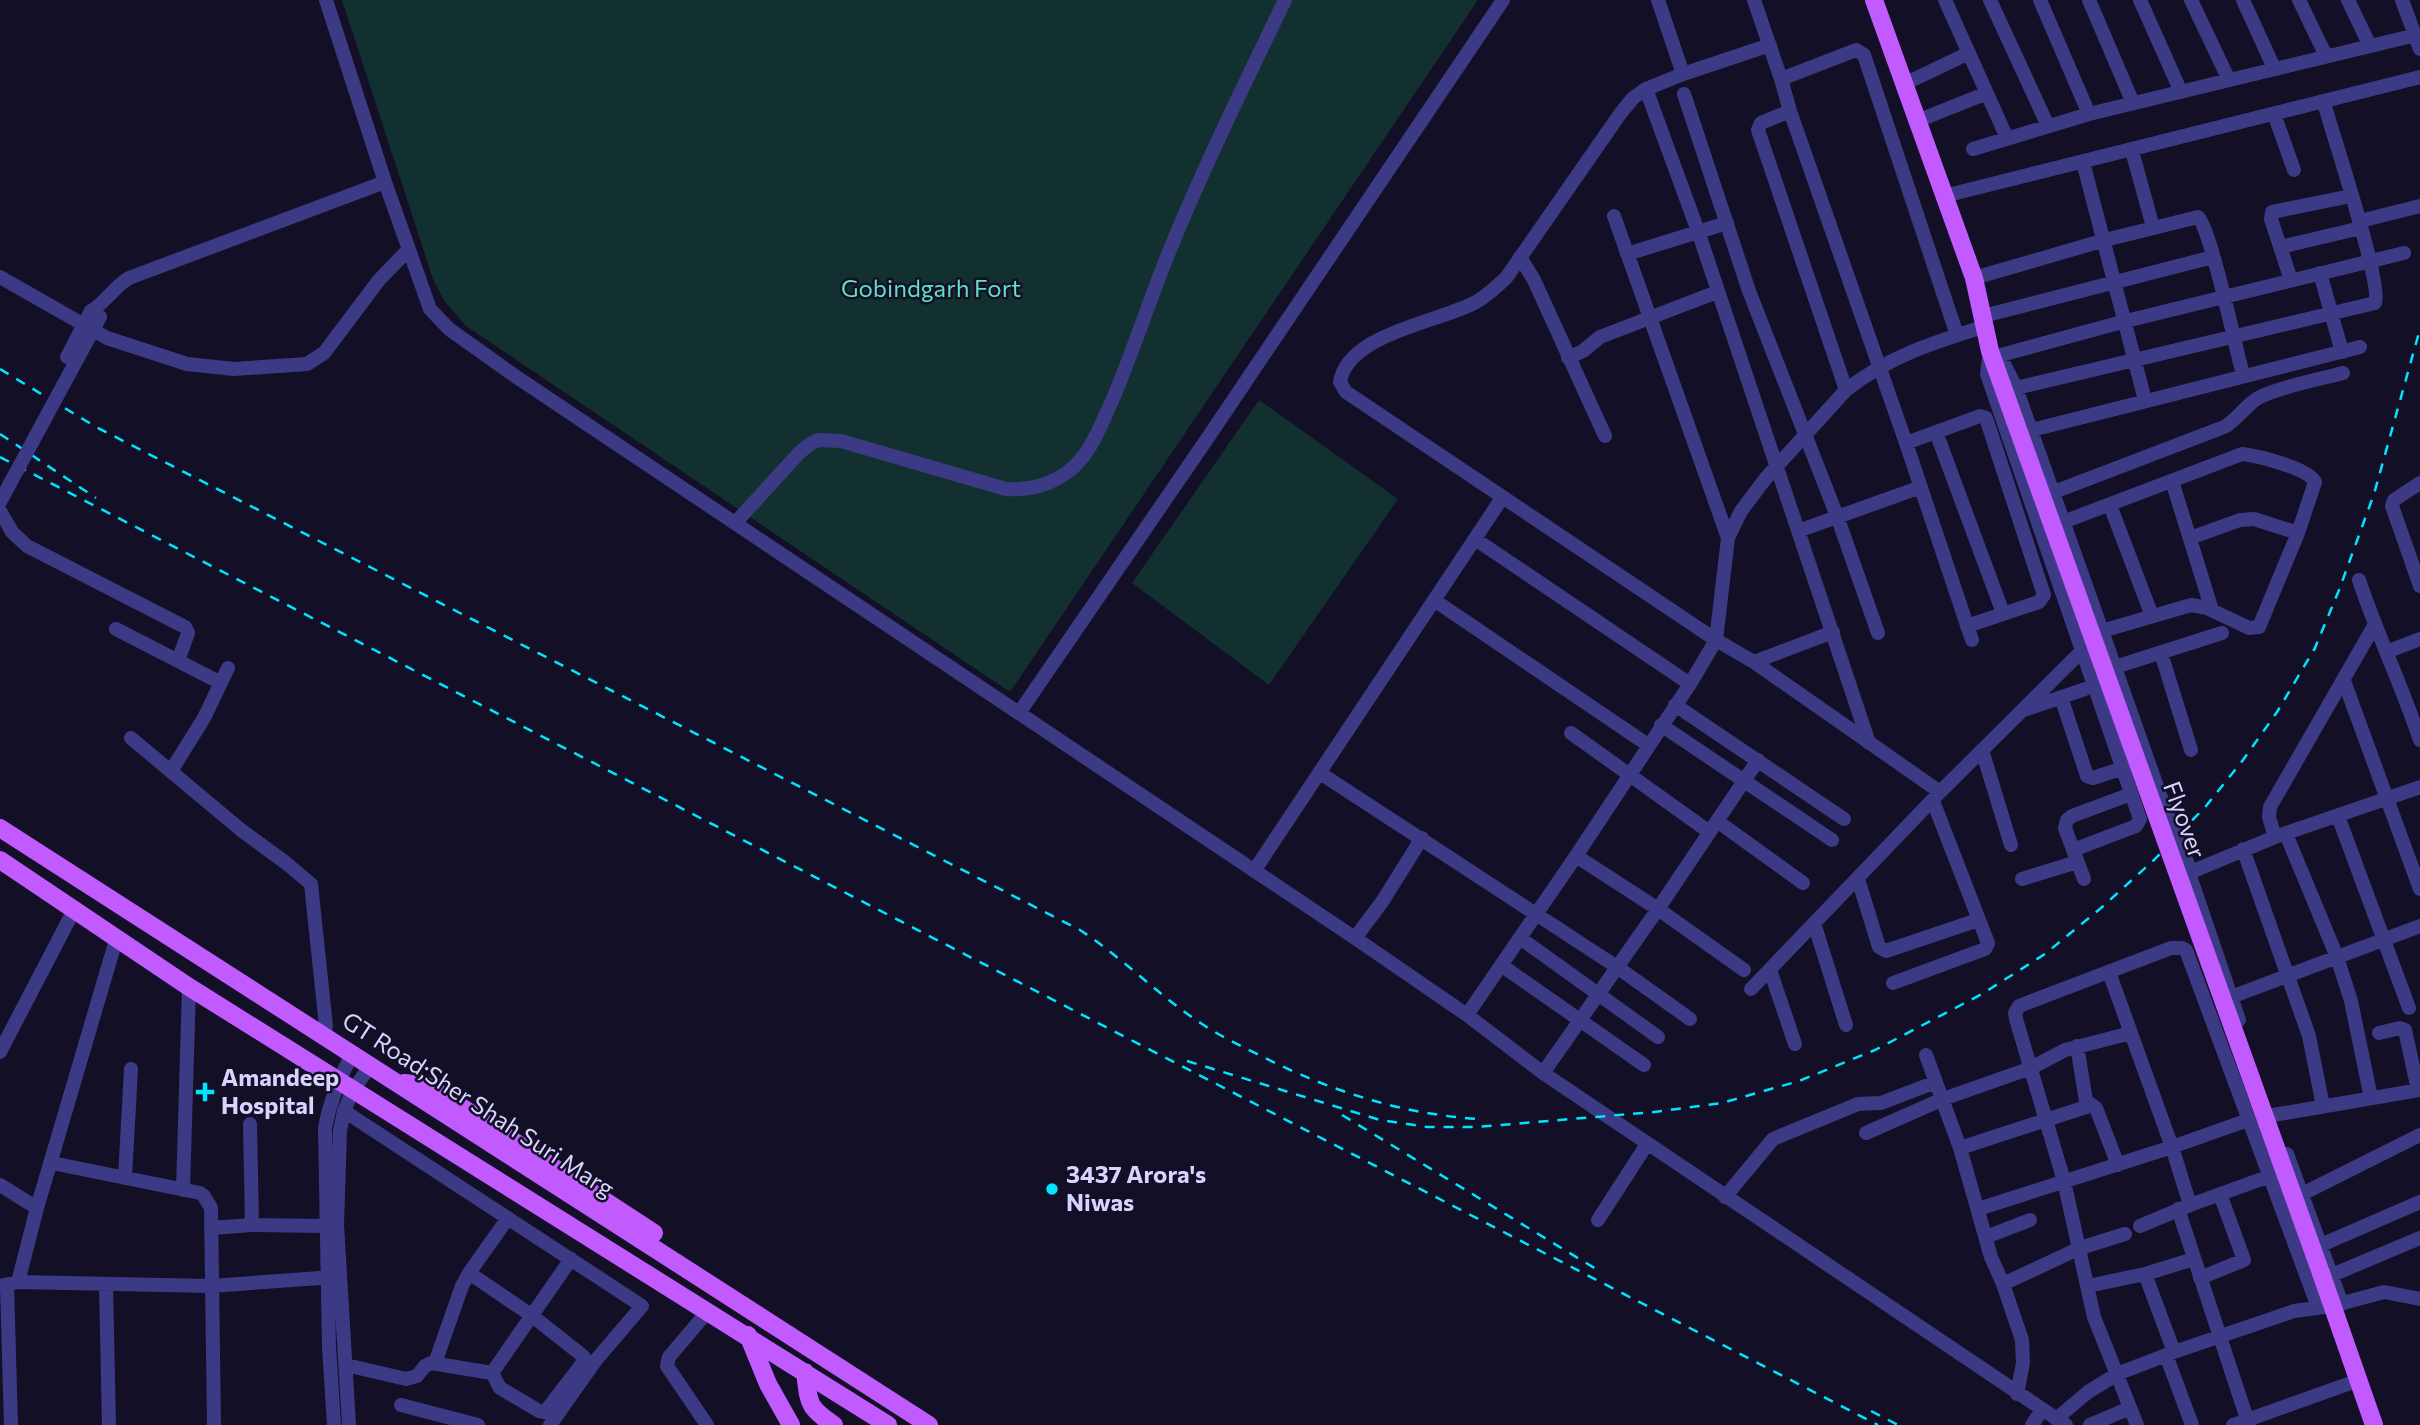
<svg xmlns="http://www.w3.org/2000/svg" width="2420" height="1425" viewBox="0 0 2420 1425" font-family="Commissioner,sans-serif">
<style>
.green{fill:#12302f}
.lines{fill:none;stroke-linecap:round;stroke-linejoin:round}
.minor{stroke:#3d3a85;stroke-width:14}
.major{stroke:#c25bff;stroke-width:18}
.rail{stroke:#00e5ff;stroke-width:2.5;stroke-dasharray:10 9;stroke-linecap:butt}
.minor-bridge{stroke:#3d3a85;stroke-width:14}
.major-bridge{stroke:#c25bff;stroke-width:18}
.poi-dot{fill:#00e5ff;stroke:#130f26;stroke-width:2.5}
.labels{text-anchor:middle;stroke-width:5;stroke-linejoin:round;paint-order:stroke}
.park-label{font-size:24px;fill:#5fe0c0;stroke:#130f26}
.street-label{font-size:24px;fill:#d9d4ff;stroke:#130f26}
.poi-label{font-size:24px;font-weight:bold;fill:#d9d4ff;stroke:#130f26;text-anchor:start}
</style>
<rect width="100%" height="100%" fill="#130f26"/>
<path class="green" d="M342,0H1478L1010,692L466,326L445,302L433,279Z
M1259,400L1398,499L1269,685L1132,583Z"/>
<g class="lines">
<path class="minor" d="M326,0L385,182L430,309L449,329L515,376L1355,938L1467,1015L1543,1073L2066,1425
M1658,0L1683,74
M1754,0L1781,79L1790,111L1906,443L1972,640
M1945,0L2007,138
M1990,0L2048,126
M2040,0L2089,114
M2089,0L2133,103
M2140,0L2181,92
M2191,0L2229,80
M2243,0L2274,68
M2299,0L2326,56
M2348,0L2370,46
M2402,0L2420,49
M1770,45L1683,74L1646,89L1633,98L1620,114L1506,278C1496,287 1487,296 1476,302C1440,322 1348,333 1340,382L1346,392L1716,640L1754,662L1940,792
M1781,79L1856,50L1864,55L1957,335
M1904,84L1969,53
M1646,89L1698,231L1869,743
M1684,94L1749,291L1837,516L1878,633
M1790,111L1761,123L1758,130L1846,390
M2274,114L2294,170
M1917,121L1987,93
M1973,149L2089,114L2416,35
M2132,151L2153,227
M2083,162L2145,400
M1944,196L2420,77
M1614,216L1728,538
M2360,221L2420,206
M2280,247L2361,228
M1627,254L1727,223
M1520,257L1534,280L1605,436
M2320,273L2342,352
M0,277L107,338L187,364L234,369L307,364L324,353L379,280L409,249
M1974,278L2105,240L2198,217C2211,229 2236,350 2243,375
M2291,280L2271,219L2272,212L2351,196
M91,311C106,302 114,287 129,278L385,182
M1983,316L2213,257
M1997,356L2126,321L2404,253
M1568,358L1583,351L1600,337L1717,292
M2016,388L2375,303C2383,285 2332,132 2324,103
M2032,430L2360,347
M1936,432L2003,613
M1906,443L1980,416L1986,418L2044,595L2039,602L1967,626
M2172,481L2212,610
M2420,483L2394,500L2392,506L2420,586
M2054,492L2224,427C2239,419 2247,402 2262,396C2287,385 2317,380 2343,373
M2110,505L2152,616
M0,511L12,532L27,546L185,627L188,633L178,661
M736,522L799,453L810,444L818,440L841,441L1006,489C1035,491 1064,481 1082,458C1095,442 1103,420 1112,401C1133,352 1149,301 1169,252C1204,166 1245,83 1285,0
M1798,531L1921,487
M2190,538L2240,520L2254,519L2298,533
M1475,539L1690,684
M2359,580C2377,634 2402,686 2420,740
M1434,600L1648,745
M116,629L221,683
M2386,652L2420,639
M2161,653L2191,750
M1754,662L1833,632
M2115,667L2222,633
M2344,681L2420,889
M2061,697L2087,776L2093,778L2123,768
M1675,705L1844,819
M2024,710L2085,689
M1019,713L1209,436L1503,0
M1661,725L1832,840
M1571,733L1708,831
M131,738L241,830L286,863L311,884L326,1026L324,1036
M1982,750L2011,845
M171,771L204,718L228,668
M1320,773L1617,967L1690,1019
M2338,816L2409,1008
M1717,821L1803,883
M2286,834L2337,957L2351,1001L2371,1098
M2275,837L2269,817L2270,807L2374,626
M2243,849L2309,1036L2323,1106
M2073,850L2136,826L2140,819L1987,374L1990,351L2005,366L2016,388L2164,806L2191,872
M1576,856L1658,909L1744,970
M1254,871L1502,498
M1858,879L1879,947L1886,951L1978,920
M2022,879L2077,862
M2084,879L2065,828L2067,820L2072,816L2131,794
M1814,923L1846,1025
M1355,938L1382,902L1422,838
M1520,938L1658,1037
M1501,965L1644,1065
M1770,970L1795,1044
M2109,972L2172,1147L2190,1205
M1893,983L1985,949L1988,943L1933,801
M1751,989L1940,792L2102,631L2191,605L2207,608L2249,628L2259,627L2298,533L2315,482C2308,468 2258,456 2242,454L2063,522
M2231,997L2420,926
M1467,1015L1576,856L1690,684L1716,640L1728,538L1741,511L1766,478L1846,390C1891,355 1933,343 1986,326
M2239,1020L2191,879V872L2275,837L2420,787
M2379,1033L2400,1028L2405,1030L2418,1090
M2077,1046L2086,1101L2096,1108L2118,1165
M0,1052L74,910
M1926,1055L1960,1148L1991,1257L2003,1284L2022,1340L2023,1363L2017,1394
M1543,1073L1658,909L1758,760
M344,1111L642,1306L596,1360L550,1425
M2273,1115L2420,1090
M250,1124L252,1225
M1866,1133L1943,1099L2031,1068L2065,1050L2131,1033
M1960,1148L2092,1105
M2287,1154L2342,1304
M52,1163L200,1193L204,1196L211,1208L214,1425
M125,1178L131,1069
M0,1185L37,1208
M183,1190L189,987
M2302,1194L2420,1135
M1725,1197L1773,1139L1858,1104L1881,1103L1936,1082
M1978,1209L2172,1147L2248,1120
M2178,1209L2249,1425
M1598,1220L1647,1144
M2140,1226L2190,1205L2270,1176
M211,1228L252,1225L326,1226
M1986,1237L2030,1220
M2321,1245L2420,1202
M2145,1274L2174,1352
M2332,1275L2420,1238
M2200,1278L2244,1260L2220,1194
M18,1282L37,1208L116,940
M106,1284L109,1425
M2003,1284L2080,1248L2125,1234
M7,1285L11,1425
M0,1286L18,1282L211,1286L334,1277
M2088,1286L2145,1274L2194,1259
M2166,1355L2192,1425
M435,1363L462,1286L469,1273
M346,1365L406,1379L417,1376L425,1366L431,1363L492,1373L571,1259
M492,1373L500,1388L539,1411L545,1412L585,1360L583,1356L531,1315L469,1273L508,1218
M401,1405L478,1425
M2056,1419L2088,1392L2117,1374L2174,1352L2294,1311L2332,1306L2384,1292L2420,1299
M334,1425L329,1347L325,1128C330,1100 339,1078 353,1053
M349,1425L337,1225L340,1131L344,1111L353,1090L371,1065
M707,1425L667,1366L669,1357L708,1311
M2032,1425L2042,1410
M2090,1425L2130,1408
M2137,1425L2094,1317L2064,1181L2016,1019L2015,1013L2019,1006L2171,948H2182L2186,950L2318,1307
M2233,1425L2359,1380"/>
<path class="major" d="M1874,0L1974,278L1990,351L2015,421
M0,828L929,1425
M0,860L189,987L888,1425
M404,1083L424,1085L446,1097L654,1233
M2321,1273L2374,1425
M748,1335L768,1384L791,1425
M805,1372C809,1403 807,1407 834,1425"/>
<path class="rail" d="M0,369L96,427L1080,930C1123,958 1159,996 1202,1024C1220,1036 1239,1045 1259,1055C1328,1090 1400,1114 1478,1119
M0,434L96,498
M0,457L1878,1425
M1187,1061L1380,1120L1427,1127H1477L1654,1112L1722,1103L1799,1081L1875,1050L1982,994L2045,954L2101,908L2154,860L2206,806L2243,760L2277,712L2315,648L2339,590L2374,494L2420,329
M1342,1115L1596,1269
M1871,1411L1898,1425"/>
<path class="minor-bridge" d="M67,357L91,311
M0,502L100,317"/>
<path class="major-bridge" d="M2015,421L2321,1273"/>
</g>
<g class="poi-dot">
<path d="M201.5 1081.5h7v7h7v7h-7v7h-7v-7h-7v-7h7z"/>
<circle cx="1052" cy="1189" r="7"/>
</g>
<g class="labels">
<g class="park-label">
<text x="931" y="297">Gobindgarh Fort</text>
</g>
<g class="street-label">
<text transform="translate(2184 820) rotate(70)" y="8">Flyover</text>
<text transform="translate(478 1105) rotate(33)" y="8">GT Road;Sher Shah Suri Marg</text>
</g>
<g class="poi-label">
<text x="221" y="1086">Amandeep<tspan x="221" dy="28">Hospital</tspan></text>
<text x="1066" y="1183">3437 Arora's<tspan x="1066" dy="28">Niwas</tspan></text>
</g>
</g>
</svg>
